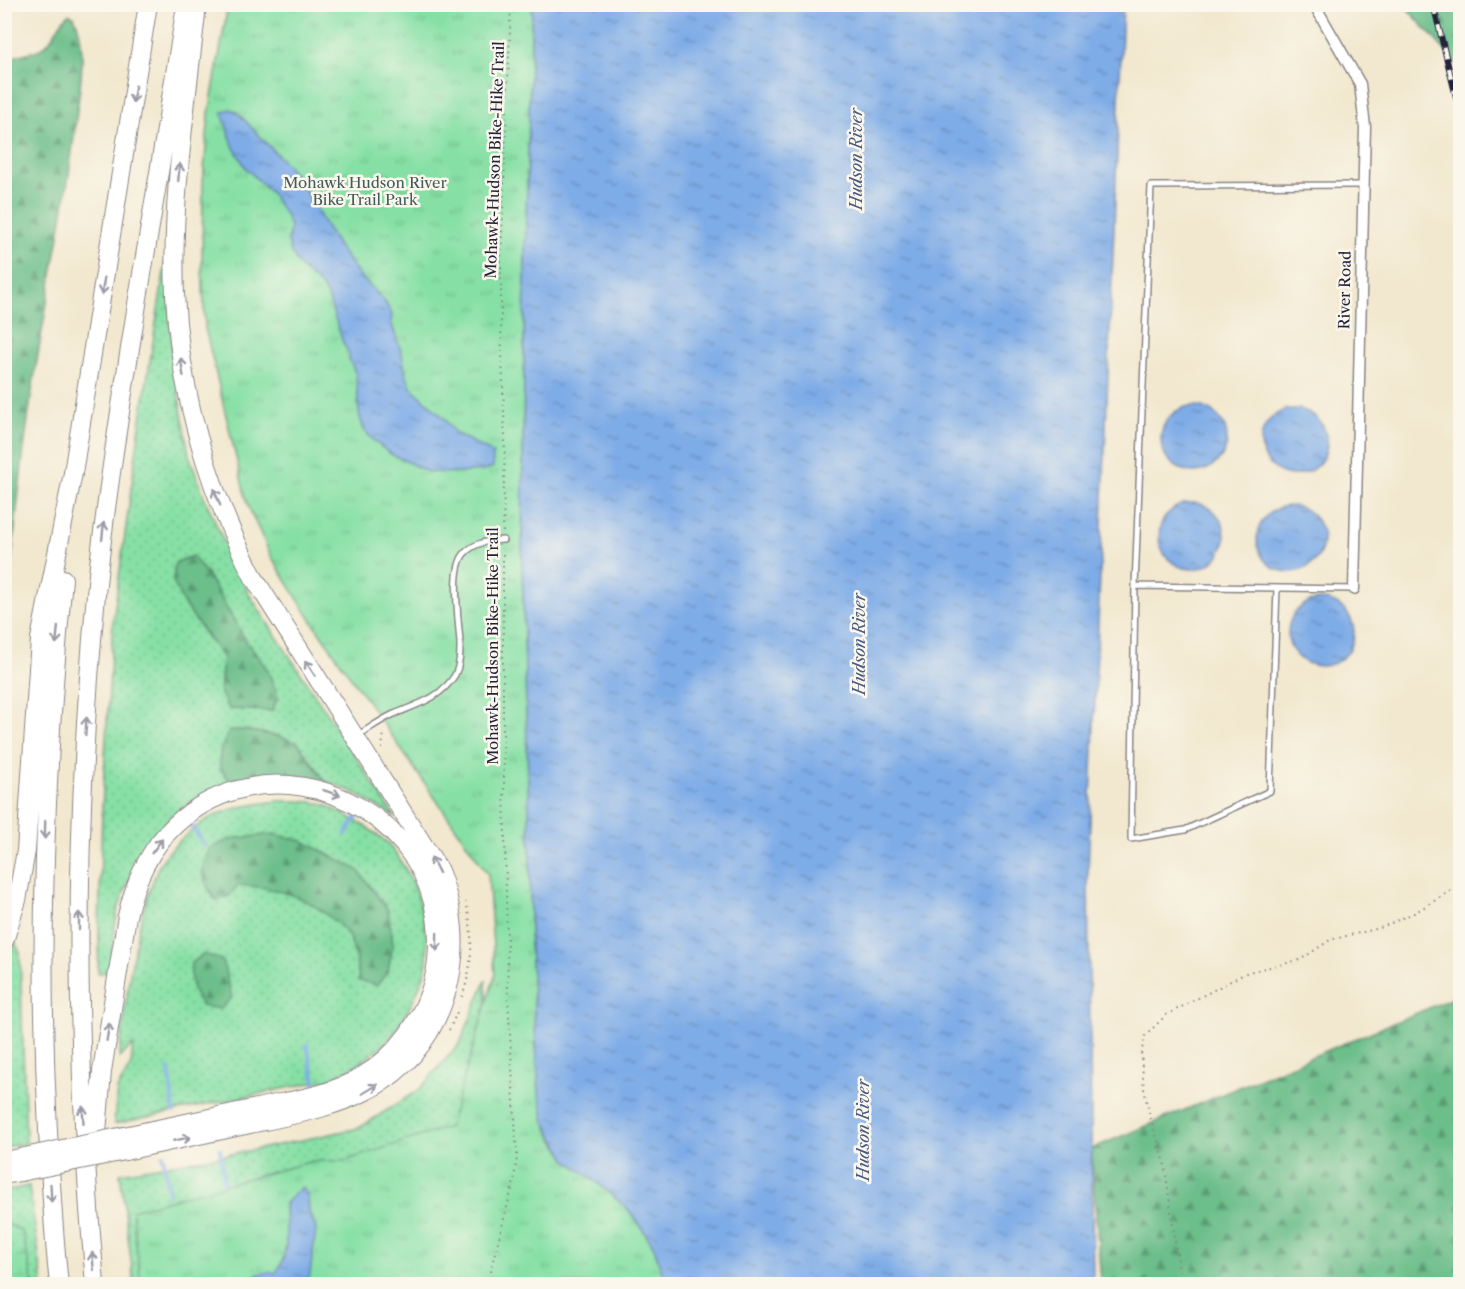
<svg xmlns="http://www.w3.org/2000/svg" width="1465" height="1289" viewBox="0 0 1465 1289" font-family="'Libre Caslon Text',serif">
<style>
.grass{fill:url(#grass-dots);stroke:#548170;stroke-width:1.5}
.forest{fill:url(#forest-firs);stroke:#477062;stroke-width:1.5}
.wetland{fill:url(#wetland-marsh);stroke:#548170;stroke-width:1.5}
.park{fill:url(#park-tufts);stroke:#548170;stroke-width:1.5}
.water{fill:url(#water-ripples);stroke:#506791;stroke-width:1.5}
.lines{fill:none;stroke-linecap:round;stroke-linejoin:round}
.stream{stroke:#7eace7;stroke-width:4}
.lane-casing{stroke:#8a8585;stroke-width:8}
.street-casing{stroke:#8a8585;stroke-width:13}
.highway-casing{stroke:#8a8585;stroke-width:20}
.path{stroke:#8a8585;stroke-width:2;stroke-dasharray:1.5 4.5;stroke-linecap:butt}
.lane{stroke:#fff;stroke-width:5}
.street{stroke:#fff;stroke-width:10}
.highway{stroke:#fff;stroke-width:18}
.rail-casing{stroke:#22223b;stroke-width:6}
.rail{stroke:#fbf7ec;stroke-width:4;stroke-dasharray:11;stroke-linecap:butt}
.highway-bridge-casing{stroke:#8a8585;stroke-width:20;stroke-linecap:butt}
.highway-bridge{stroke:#fff;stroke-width:18}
.oneway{stroke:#9c9ca7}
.labels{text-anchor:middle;stroke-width:5;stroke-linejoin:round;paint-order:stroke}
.street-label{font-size:15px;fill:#22223b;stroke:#fbf7ec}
.park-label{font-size:15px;fill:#405b5b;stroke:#fbf7ec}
.water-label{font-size:16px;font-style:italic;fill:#475980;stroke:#fbf7ec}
</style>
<defs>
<pattern id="grass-dots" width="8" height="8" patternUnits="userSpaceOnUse" patternTransform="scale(1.5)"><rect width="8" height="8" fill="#86e0a5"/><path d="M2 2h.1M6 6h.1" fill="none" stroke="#73c08f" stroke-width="1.8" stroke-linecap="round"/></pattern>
<pattern id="forest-firs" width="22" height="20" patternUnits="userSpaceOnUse" patternTransform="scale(1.5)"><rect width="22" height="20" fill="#6cbe8a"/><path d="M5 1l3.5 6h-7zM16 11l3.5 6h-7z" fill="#589a72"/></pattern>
<pattern id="wetland-marsh" width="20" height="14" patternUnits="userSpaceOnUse" patternTransform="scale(1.5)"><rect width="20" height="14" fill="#86e0a5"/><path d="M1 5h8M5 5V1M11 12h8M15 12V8" fill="none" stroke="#73c08f"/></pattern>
<pattern id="park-tufts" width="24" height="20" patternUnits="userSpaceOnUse" patternTransform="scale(1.5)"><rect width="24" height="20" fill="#86e0a5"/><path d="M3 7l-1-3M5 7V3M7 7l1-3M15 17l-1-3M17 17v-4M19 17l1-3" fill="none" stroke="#73c08f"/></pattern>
<pattern id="water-ripples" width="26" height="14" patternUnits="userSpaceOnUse" patternTransform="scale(1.5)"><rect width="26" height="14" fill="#7eace7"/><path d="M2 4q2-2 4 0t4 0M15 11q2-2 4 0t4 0" fill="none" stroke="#678cbc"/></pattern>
</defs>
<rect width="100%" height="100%" fill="#fbf7ec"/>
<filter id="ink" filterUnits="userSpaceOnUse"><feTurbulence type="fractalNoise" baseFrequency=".0167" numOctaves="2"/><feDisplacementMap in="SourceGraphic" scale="12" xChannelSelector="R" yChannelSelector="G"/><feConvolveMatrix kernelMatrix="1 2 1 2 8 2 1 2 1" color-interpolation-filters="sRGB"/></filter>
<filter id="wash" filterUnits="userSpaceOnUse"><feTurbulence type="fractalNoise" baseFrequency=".008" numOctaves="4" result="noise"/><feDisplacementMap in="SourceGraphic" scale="24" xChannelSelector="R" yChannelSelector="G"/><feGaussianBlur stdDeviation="1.35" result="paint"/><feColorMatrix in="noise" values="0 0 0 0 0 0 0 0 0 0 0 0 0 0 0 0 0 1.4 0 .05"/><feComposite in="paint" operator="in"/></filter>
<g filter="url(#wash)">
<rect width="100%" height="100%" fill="#f2e8cf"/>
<path class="grass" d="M168,247L172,356L189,455L204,496L227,549L250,596L395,817L351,791L325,781L316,767L279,736L243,730L229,779L257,777L209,791L171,816L137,859L117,912L109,972L98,973L102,809L113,620L141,418Z
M278,801C290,801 307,800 319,803C336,808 377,832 389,845C415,876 429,920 427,960C426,980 403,1022 390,1038C373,1057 352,1068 330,1079L114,1124L117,1089L131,1065L133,1045L119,1058C126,999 134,923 158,868C164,854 186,834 199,825C221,808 251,805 278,801Z
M15,942L20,953L26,1143L5,1147V967Z
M486,980L492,1118L402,1284H134L120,1173L254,1150L359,1128L419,1090L460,1043Z
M29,1186L43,1284H33L22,1231L5,1223V1191Z"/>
<path class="forest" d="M1404,5H1460V67Z
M69,14L74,16C88,44 80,88 76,119C66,213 45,305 31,398C20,472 13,546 5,620V66C13,51 29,56 42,48C55,40 57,22 69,14Z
M192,556L207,574L248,644L268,670L278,697L272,711L229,709L220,692L223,658L183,603L173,581L175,563Z
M243,730L278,736L298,743L325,781L307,777L229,779L220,769V752L229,731Z
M273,834L303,841L358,870L388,910L393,944L388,971L377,985L359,981C357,966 355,946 346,932C343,927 337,923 332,919C305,895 274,887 238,885L229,896L216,900C201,880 199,870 210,848L231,839Z
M204,954L222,960L232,997L221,1009L202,1006C191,992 190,980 191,963Z
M1460,995V1284H1101L1091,1149Z"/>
<path class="wetland" d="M5,1223L22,1231L33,1284H5Z"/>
<path class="park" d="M228,5H532L525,262L522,562L530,851V945L539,1093L548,1131L566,1159L599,1184L626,1207L641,1226L654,1247L662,1272L664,1284H141L132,1210L313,1161H344L449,1127L495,975L488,874L311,620L272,558L251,513L245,495L205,328L202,266L203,182L209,114Z"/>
<path class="water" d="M532,5H1123L1088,873L1093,1284H664L662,1272L654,1247L641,1226L626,1207L599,1184L566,1159L545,1122L539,1093L530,945V851L522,562L525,262Z
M230,109L237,112L287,165L303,187L336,243L359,275L384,300L392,315L391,322L402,354L406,375L411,387L444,418L455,433L493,453V467L484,471L457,473L428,472L389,453L372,439L364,430L359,414L356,374L349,359V353L343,343L329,300L322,287L300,267L291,253L288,241L290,227L287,218L271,193L246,168L234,148L222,113Z
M1161 439a33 33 0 1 1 66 0a33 33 0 1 1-66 0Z
M1261 442a33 33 0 1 1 66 0a33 33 0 1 1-66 0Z
M1159 536a33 33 0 1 1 66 0a33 33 0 1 1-66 0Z
M1257 539a33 33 0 1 1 66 0a33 33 0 1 1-66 0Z
M1288 633a33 33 0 1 1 66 0a33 33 0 1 1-66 0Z
M302,1187L308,1196L309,1212L316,1229L309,1281L306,1284H244C254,1275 261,1271 275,1273C291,1256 285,1225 285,1203Z"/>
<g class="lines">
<path class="stream" d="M192,826L205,846
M346,834L357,817
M307,1045L315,1083
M169,1069L174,1112
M220,1149L224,1182
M163,1155L169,1194"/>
</g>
</g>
<g filter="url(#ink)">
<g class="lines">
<defs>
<path id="lane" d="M1135,586L1131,839L1185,830L1270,791L1277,588
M1354,589L1135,586L1151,186L1363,185
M358,735C370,728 381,720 394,714C418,704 440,699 455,675C460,665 460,654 460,643C459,622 450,568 465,553C475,542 489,541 503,540"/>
<path id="street" d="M1314,4L1360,84L1365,127L1354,589"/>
<path id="highway" d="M4,941L17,900L26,851L40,639L73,473L148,4
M125,1151C166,1142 208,1133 250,1124C337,1106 412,1094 445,997C459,954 455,910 438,868L254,578C208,489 180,395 175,295C171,198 187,100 197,4
M95,1157L102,1071L127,916C135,881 149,849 175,825C248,757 362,779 415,860C437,895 443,938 434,978C424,1019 397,1056 361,1077C329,1096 292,1100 257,1108C213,1117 168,1127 124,1136
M4,1161L20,1158
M4,1175L20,1172
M59,1284C53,1233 51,1182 48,1131C38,946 45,763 63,579
M95,1284C74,1051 74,817 97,584C107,488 123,393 138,298C154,203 170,107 185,12"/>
</defs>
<use href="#lane" class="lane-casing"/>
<use href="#street" class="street-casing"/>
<use href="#highway" class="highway-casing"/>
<path class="path" d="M503,532L505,439L501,325V260L511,4
M382,749L384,731
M462,997C473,966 474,934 466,902
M449,1030L459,1008
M491,1284V1268L514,1181L517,1155L508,998L503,727V550
M1181,1284L1164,1160L1150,1117L1144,1089L1141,1054L1145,1036L1166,1015L1248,972L1300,960L1330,940L1380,928L1416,912L1460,885"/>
<use href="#lane" class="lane"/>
<use href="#street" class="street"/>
<use href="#highway" class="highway"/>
<defs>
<path id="rail" d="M1433,4L1460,113"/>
</defs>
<use href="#rail" class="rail-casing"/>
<use href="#rail" class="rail"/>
<defs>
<path id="highway-bridge" d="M20,1158L124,1136
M20,1172L125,1151"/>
</defs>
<use href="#highway-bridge" class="highway-bridge-casing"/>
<use href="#highway-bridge" class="highway-bridge"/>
</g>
<defs><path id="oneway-shaft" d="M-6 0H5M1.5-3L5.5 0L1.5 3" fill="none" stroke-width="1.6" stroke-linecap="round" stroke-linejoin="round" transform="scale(1.5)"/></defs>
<g class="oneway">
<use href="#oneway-shaft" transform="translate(134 94) rotate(99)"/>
<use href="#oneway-shaft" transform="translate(179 172) rotate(-85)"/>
<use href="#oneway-shaft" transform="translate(103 286) rotate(99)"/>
<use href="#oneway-shaft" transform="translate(182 367) rotate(-99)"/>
<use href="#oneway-shaft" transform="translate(217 497) rotate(-111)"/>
<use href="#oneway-shaft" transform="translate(103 531) rotate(-84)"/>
<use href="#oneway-shaft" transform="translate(57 635) rotate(96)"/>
<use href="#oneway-shaft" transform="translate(310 668) rotate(-123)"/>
<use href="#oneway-shaft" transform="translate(86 726) rotate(-86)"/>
<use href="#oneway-shaft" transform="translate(332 793) rotate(19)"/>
<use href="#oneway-shaft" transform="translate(45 830) rotate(92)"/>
<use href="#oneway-shaft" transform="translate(157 846) rotate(-53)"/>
<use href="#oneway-shaft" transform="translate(435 865) rotate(-117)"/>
<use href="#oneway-shaft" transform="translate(79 921) rotate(-90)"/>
<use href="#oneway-shaft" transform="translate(437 942) rotate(91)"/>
<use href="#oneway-shaft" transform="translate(108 1032) rotate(-81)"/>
<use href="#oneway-shaft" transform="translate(370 1089) rotate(-31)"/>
<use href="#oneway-shaft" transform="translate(83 1115) rotate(-93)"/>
<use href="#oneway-shaft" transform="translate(182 1139) rotate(-12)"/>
<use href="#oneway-shaft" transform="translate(51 1193) rotate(87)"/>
<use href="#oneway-shaft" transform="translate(93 1261) rotate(-95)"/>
</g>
</g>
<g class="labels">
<g class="street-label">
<text transform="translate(495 160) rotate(-88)" y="5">Mohawk-Hudson Bike-Hike Trail</text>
<text transform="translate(1345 290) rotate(-89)" y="5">River Road</text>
<text transform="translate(493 646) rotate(-90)" y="5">Mohawk-Hudson Bike-Hike Trail</text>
</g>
<g class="park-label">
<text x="365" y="188">Mohawk Hudson River<tspan x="365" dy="17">Bike Trail Park</tspan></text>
</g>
<g class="water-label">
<text transform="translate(856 159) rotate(-90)" y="6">Hudson River</text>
<text transform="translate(859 644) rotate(-90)" y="6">Hudson River</text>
<text transform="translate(863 1130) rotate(-90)" y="6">Hudson River</text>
</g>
</g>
<rect width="1465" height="1289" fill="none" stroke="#fbf7ec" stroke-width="24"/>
</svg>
